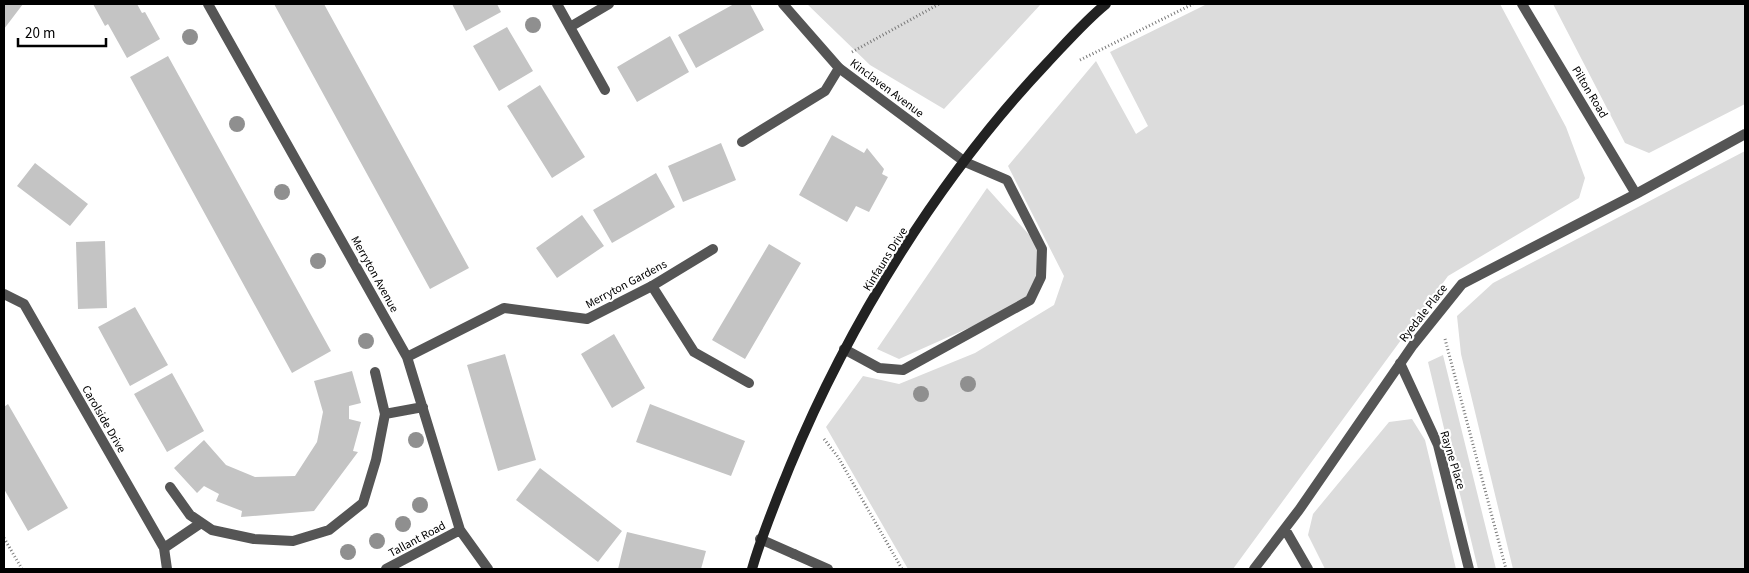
<svg xmlns="http://www.w3.org/2000/svg" width="1749" height="573" viewBox="0 0 1749 573" font-family="'Source Sans 3',sans-serif">
<style>
.green{fill:#dcdcdc}
.building{fill:#c4c4c4}
.lines{fill:none;stroke-linecap:round;stroke-linejoin:round}
.path{stroke:#777;stroke-width:3;stroke-dasharray:1 2.5;stroke-linecap:butt}
.lane{stroke:#555;stroke-width:10}
.street{stroke:#555;stroke-width:10}
.secondary{stroke:#222;stroke-width:10}
.tree{fill:#8f8f8f}
.labels{text-anchor:middle;stroke-width:4.5;stroke-linejoin:round;paint-order:stroke}
.street-label{font-size:12px;fill:#000;stroke:#fff}
</style>
<rect width="100%" height="100%" fill="#fff"/>
<path class="green" d="M807,4H1041L944,109L870,65Z
M1207,4H1500L1566,127L1585,178L1579,198L1448,276L1233,569H908L826,427L863,376L899,384L975,353L1054,305L1064,276L1008,166L1096,61L1136,134L1148,126L1110,52Z
M1553,4H1745V104L1649,153L1625,143Z
M1745,151V569H1513L1461,354L1457,316L1493,283Z
M987,188L1042,249L1041,277L1025,303L899,359L877,349Z
M1443,355L1496,569H1478L1428,362Z
M1412,419L1425,440L1456,569H1325L1308,535L1313,514L1389,422Z"/>
<path class="building" d="M4,4H23L4,29Z
M93,4H137L142,13L145,12L160,39L127,58L108,24L105,26Z
M274,4H324L469,268L430,289Z
M452,4H497L501,12L466,31Z
M734,4H750L764,30L696,68L678,35Z
M507,27L533,71L499,91L473,46Z
M670,36L689,72L637,102L617,67Z
M168,56L331,351L292,373L130,77Z
M540,85L585,157L552,178L507,106Z
M832,135L864,153L867,148L884,169L882,174L888,177L869,212L856,206L847,222L799,195Z
M721,143L736,180L683,202L668,166Z
M35,163L88,204L70,226L17,186Z
M656,173L675,207L612,243L593,210Z
M582,215L604,246L557,278L536,248Z
M105,241L107,308L78,309L76,242Z
M769,244L801,263L745,359L712,340Z
M135,307L168,365L130,386L98,327Z
M614,334L645,388L612,408L581,354Z
M505,354L536,460L498,471L467,365Z
M352,371L361,403L349,406V419L361,422L353,451L358,452L314,511L241,517L242,511L216,501L219,494L204,486L197,493L174,468L204,440L226,465L255,477L295,476L317,442L323,412L314,381Z
M172,373L204,431L167,452L134,394Z
M8,404L68,508L28,531L4,489V407Z
M650,404L745,441L731,476L636,442Z
M540,468L622,531L598,562L516,500Z
M627,532L706,551L701,569H618Z"/>
<g class="lines">
<path class="path" d="M852,52L939,4
M1080,60L1193,4
M1445,339L1506,569
M824,439L838,457L902,569
M4,538L22,569"/>
<path class="lane" d="M1522,4L1636,194
M742,142L825,91L839,68
M652,286L694,352L749,383
M844,349L879,368L903,370L1030,300L1041,277L1042,249L1007,180L965,162
M1400,363L1438,445L1469,569
M1285,529L1308,569
M794,554L828,569
M1254,569L1299,510L1413,345L1462,284L1636,194L1745,134"/>
<path class="street" d="M208,4L407,357L460,530L488,569
M557,4L605,90
M783,4L839,68L965,162
M570,27L609,4
M4,294L24,304L164,548L167,569
M407,357L504,308L587,319L652,286L713,249
M385,414L423,407
M170,487L190,515L212,530L254,539L293,541L329,530L363,503L376,460L385,414L375,372
M760,539L794,554
M164,548L201,523
M386,569L460,530"/>
<path class="secondary" d="M752,569C762,534 776,501 790,466C849,323 940,176 1047,63C1066,43 1085,21 1106,4"/>
</g>
<g class="tree">
<circle cx="533" cy="25" r="8"/>
<circle cx="190" cy="37" r="8"/>
<circle cx="237" cy="124" r="8"/>
<circle cx="282" cy="192" r="8"/>
<circle cx="318" cy="261" r="8"/>
<circle cx="366" cy="341" r="8"/>
<circle cx="968" cy="384" r="8"/>
<circle cx="921" cy="394" r="8"/>
<circle cx="416" cy="440" r="8"/>
<circle cx="420" cy="505" r="8"/>
<circle cx="403" cy="524" r="8"/>
<circle cx="377" cy="541" r="8"/>
<circle cx="348" cy="552" r="8"/>
</g>
<g class="labels">
<g class="street-label">
<text transform="translate(887 88) rotate(37)" y="4">Kinclaven Avenue</text>
<text transform="translate(1590 92) rotate(59)" y="4">Pilton Road</text>
<text transform="translate(885 259) rotate(-58)" y="4">Kinfauns Drive</text>
<text transform="translate(375 274) rotate(61)" y="4">Merryton Avenue</text>
<text transform="translate(626 284) rotate(-28)" y="4">Merryton Gardens</text>
<text transform="translate(1423 313) rotate(-52)" y="4">Ryedale Place</text>
<text transform="translate(104 419) rotate(60)" y="4">Carolside Drive</text>
<text transform="translate(1453 460) rotate(73)" y="4">Rayne Place</text>
<text transform="translate(417 539) rotate(-28)" y="4">Tallant Road</text>
</g>
</g>
<rect width="1749" height="573" fill="none" stroke="#000000" stroke-width="10"/>
<path d="M18 38v8h88v-8" fill="none" stroke="#000000" stroke-width="2.5"/>
<text x="25" y="38" font-size="15" fill="#000000" stroke="#ffffff" stroke-width="4" paint-order="stroke">20 m</text>
</svg>
